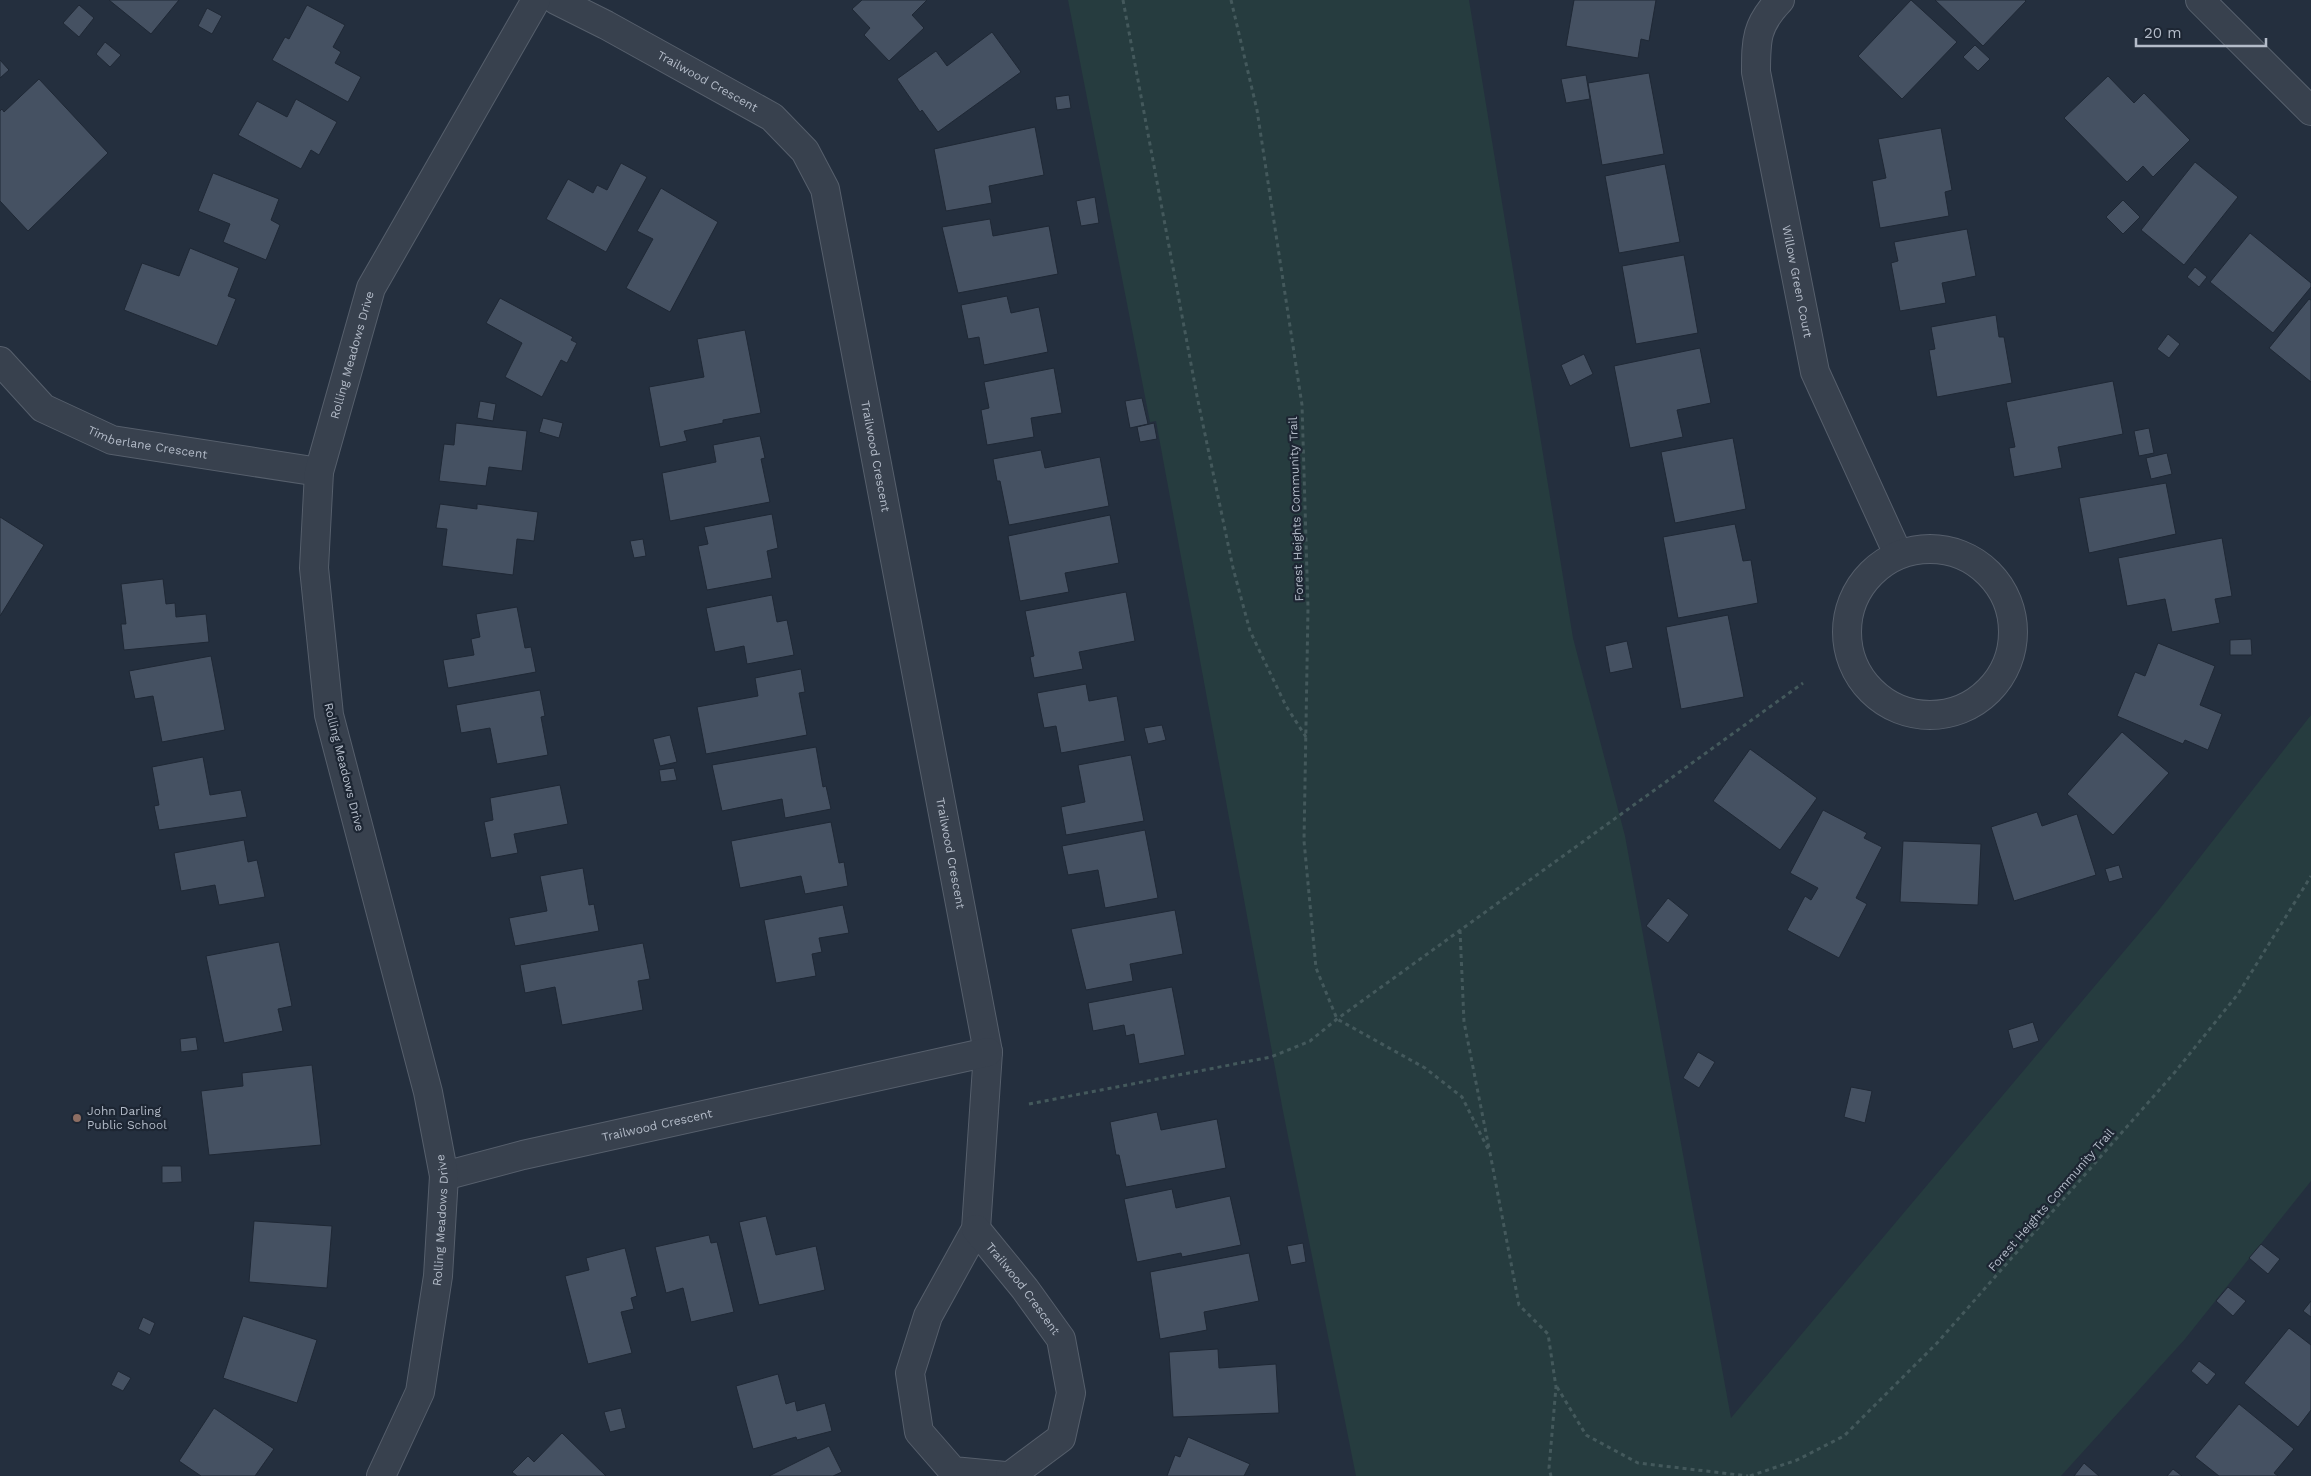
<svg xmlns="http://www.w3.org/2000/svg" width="2311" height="1476" viewBox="0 0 2311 1476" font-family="'Work Sans',sans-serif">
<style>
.green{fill:#263c3f}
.building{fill:#455162;stroke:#1f2835}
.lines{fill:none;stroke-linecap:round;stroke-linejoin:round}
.minor-casing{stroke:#565f6c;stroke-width:30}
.path{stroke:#44595c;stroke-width:3;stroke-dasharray:4 4;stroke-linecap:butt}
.minor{stroke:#38414e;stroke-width:28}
.education-dot{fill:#8d6e63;stroke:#1d2633;stroke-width:2}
.labels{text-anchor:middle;stroke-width:4.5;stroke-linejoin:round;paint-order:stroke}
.street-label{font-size:12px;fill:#b4bcc9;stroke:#1d2633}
.poi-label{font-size:12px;fill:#b4bcc9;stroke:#1d2633;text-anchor:start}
</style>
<rect width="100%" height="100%" fill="#242f3e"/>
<path class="green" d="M1068,0H1469L1573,638L1625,836L1731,1418L2158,911L2311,715V1181L2185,1339L2061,1476H1356L1282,1106L1156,421L1150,422Z"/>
<path class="building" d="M109,0H179L151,34Z
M862,0H927L912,15L924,28L889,61L864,35L870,28L852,9Z
M1574,0H1656L1649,41L1641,39L1638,58L1566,46Z
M1911,0L1957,42L1902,99L1858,56Z
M1935,0H2025L2026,1L1983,46Z
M79,5L94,18L79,37L63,23Z
M307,5L345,25L333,47L341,52L335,63L361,77L348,102L272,60L285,37L289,39Z
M207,8L222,16L212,34L198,26Z
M992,32L1021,72L938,132L922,110L920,112L897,79L936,51L947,66Z
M105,42L121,55L110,67L96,54Z
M1975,45L1990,59L1978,71L1963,57Z
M0,60L9,70L0,78Z
M1649,73L1664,154L1602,165L1588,83Z
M1586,75L1590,99L1566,103L1561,79Z
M2108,76L2134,103L2144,93L2190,140L2153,177L2143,166L2127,182L2064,118Z
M39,79L108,153L28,231L0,201V111L2,109L4,112Z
M1069,95L1071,108L1057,110L1055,97Z
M296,99L337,122L319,155L311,150L301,169L238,135L257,101L287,117Z
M1035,127L1044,175L989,186L992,203L946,211L934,149Z
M1941,128L1952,190L1945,192L1949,216L1880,228L1872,181L1886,178L1878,139Z
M2195,162L2238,197L2184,265L2141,230Z
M621,163L647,177L606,252L546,219L568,179L593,193L597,185L607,190Z
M1665,164L1680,242L1619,253L1605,176Z
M213,173L279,199L271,220L280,225L266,260L223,242L230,224L198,211Z
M661,188L718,222L670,312L626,288L653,239L637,231Z
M1095,197L1099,223L1081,226L1076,201Z
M2123,200L2140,217L2123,234L2106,217Z
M990,219L993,236L1049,226L1058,274L958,293L942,227Z
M1967,229L1976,276L1942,283L1946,303L1900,311L1891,263L1898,261L1894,242Z
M2250,233L2311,283V287L2273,333L2210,282Z
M190,248L239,268L228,296L236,299L217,346L124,310L142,263L179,276Z
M1684,255L1698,333L1636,344L1622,266Z
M2195,267L2207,277L2199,287L2187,277Z
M1007,296L1011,313L1039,307L1048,352L984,365L979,337L968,339L961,305Z
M500,298L573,337L571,340L577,343L567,363L561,360L542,397L505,377L522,343L486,323Z
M2309,299L2311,300V382L2269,348Z
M1996,315L1999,337H2004L2012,383L1937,397L1929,350L1935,349L1931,327Z
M745,330L761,413L723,420V423L684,431L687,441L660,447L649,387L704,377L697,339Z
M2168,334L2180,344L2169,358L2157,349Z
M1700,348L1711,403L1677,410L1683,437L1630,448L1614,366Z
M1584,354L1593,374L1570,386L1561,365Z
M1054,368L1062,413L1031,418L1034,437L987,445L981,410L989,408L984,382Z
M2113,381L2123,434L2058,447L2062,468L2014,477L2009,448L2015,447L2006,402Z
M1142,398L1148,424L1130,428L1125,401Z
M480,401L496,404L493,421L477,418Z
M543,418L563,423L559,438L539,432Z
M456,423L527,431L522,471L489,467L486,486L439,481L444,444L454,445Z
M1154,423L1157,439L1140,442L1137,427Z
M2149,428L2154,453L2139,456L2134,431Z
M760,436L765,458L761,459L770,502L670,521L662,473L716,462L713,445Z
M1733,438L1746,509L1675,523L1661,452Z
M1041,450L1045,468L1100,457L1109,506L1009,525L1000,481H997L993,459Z
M2167,453L2172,474L2151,479L2146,458Z
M2166,483L2176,534L2089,553L2079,498Z
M440,504L477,509V504L538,512L534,541L517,539L513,575L442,566L447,529L436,528Z
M772,514L778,548L767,551L772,578L707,590L698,546L708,544L704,527Z
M1110,515L1119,563L1065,573L1069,592L1020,601L1008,536Z
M0,517L44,545L0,616Z
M1735,524L1743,561L1751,560L1758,603L1678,618L1663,537Z
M2222,538L2232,596L2215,599L2220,623L2172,632L2165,599L2127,606L2118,558Z
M643,539L646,556L634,558L630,541Z
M163,579L166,604L175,603L176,617L206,614L209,642L124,650L121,624H126L121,584Z
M1126,592L1135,641L1079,652L1083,669L1034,678L1030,657L1034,656L1025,611Z
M772,595L777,622L787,620L794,655L747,664L744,646L715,652L706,608Z
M517,607L525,648L531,647L536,672L448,688L443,660L474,655L471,639L480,637L476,614Z
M1728,615L1744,697L1681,709L1666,627Z
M2251,639L2252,655H2230V640Z
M1627,641L1633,668L1610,673L1605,646Z
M2158,643L2215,666L2200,705L2222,714L2208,750L2185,740L2183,744L2117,716L2135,672L2145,676Z
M211,656L225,730L162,742L153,696L135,699L129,671Z
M801,669L805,692L799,693L807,735L706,754L697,707L758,696L755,678Z
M1086,684L1089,701L1117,696L1125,741L1061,753L1056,726L1044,728L1037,693Z
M540,690L545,716L541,717L548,755L497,764L490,728L461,733L456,705Z
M1162,725L1166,740L1148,744L1144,728Z
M2122,732L2169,773L2113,835L2067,794Z
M670,735L677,762L660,766L653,739Z
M816,747L823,787L826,786L831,809L785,818L782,799L722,811L712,765Z
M1750,749L1817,798L1780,850L1713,801Z
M1131,755L1144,821L1066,835L1061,807L1085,802L1078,765Z
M203,757L210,795L241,790L247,817L159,830L154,806L159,805L152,767Z
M674,768L677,780L661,782L659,770Z
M560,785L568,824L514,834L518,853L491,858L484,822L493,820L490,798Z
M1823,810L1867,833L1864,838L1882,847L1856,898L1867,904L1839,958L1787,930L1805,896L1811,900L1818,888L1790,873Z
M2037,812L2042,826L2077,814L2096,875L2014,901L1991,827Z
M831,822L839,863L844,862L848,886L805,894L801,876L740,888L731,841Z
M1145,830L1158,898L1105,908L1098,870L1068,875L1062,846Z
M244,840L248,862L257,860L265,897L219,905L215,885L181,891L174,853Z
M1903,841L1981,844L1978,905L1900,902Z
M2119,865L2123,878L2109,882L2105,869Z
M583,868L589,905L594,904L599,931L515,946L509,918L547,911L540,876Z
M1668,898L1689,915L1668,943L1646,926Z
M843,905L849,933L819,938L822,952L812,954L816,976L776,983L764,920Z
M1175,910L1183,954L1130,964L1133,981L1086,990L1071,929Z
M279,942L292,1006L278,1009L283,1031L224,1043L206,956Z
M643,943L650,979L638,981L643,1010L562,1025L555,987L525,993L520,965Z
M1172,987L1185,1055L1139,1064L1134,1034L1126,1036L1124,1025L1093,1031L1088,1003Z
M2033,1022L2039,1041L2013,1049L2008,1030Z
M196,1037L198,1050L181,1052L180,1039Z
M1698,1052L1715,1062L1699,1088L1683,1078Z
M312,1065L321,1145L209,1155L201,1091L243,1086L242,1073Z
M1851,1087L1872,1091L1865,1123L1844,1117Z
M1157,1112L1161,1130L1217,1119L1226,1168L1126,1187L1119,1155H1116L1110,1122Z
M162,1166H181L182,1182L162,1183Z
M1172,1189L1176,1208L1230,1196L1241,1245L1182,1257L1181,1253L1137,1262L1124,1199Z
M766,1216L776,1255L816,1246L825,1290L759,1305L739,1222Z
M254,1221L332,1226L327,1288L249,1282Z
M709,1235L711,1243L717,1242L734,1312L691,1322L683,1288L666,1293L655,1247Z
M1303,1243L1306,1262L1291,1265L1287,1246Z
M2261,1244L2280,1259L2268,1274L2249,1258Z
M625,1248L637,1296L631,1298L634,1309L621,1312L632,1353L588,1364L565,1276L589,1270L586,1258Z
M1249,1253L1259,1301L1204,1312L1207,1330L1160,1339L1150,1272Z
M2228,1287L2246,1301L2233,1316L2216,1301Z
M2311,1301V1317L2303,1311Z
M243,1316L317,1340L297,1403L223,1378Z
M143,1317L155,1323L150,1335L138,1329Z
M2289,1328L2311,1345V1410L2298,1427L2244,1383Z
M1218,1349L1219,1368L1276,1364L1279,1413L1173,1417L1169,1352Z
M2199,1361L2216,1374L2207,1385L2191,1371Z
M118,1371L131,1378L123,1391L111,1385Z
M778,1374L786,1404L795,1401L797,1411L825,1403L832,1431L797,1440L796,1437L753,1449L736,1386Z
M2239,1404L2294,1449L2274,1473L2278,1476H2219L2195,1457Z
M214,1408L274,1449L255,1476H201L179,1461Z
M621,1408L626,1428L610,1432L604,1412Z
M562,1433L606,1476H517L512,1472L528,1456L534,1462Z
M1188,1437L1250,1464L1244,1476H1167L1175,1455L1180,1457Z
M829,1446L842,1472L833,1476H769Z
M2084,1463L2099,1476H2074Z
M2173,1469L2182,1476H2167Z"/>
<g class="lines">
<defs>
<g id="minor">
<path id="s1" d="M556,0L606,25L772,117L805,151L825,189L988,1052L976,1229L928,1316L910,1373L919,1432L953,1471L1005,1476"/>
<path id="s2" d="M1780,0C1756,25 1756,40 1756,72L1815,372L1898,554"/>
<path d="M2200,0L2311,111"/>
<path id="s3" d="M0,361L43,408L112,440L319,472"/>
<circle cx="1930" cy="632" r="83"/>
<path id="s4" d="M444,1176L523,1155L988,1052"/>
<path id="s5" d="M976,1229L1025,1289L1061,1339L1071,1393L1061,1438L1010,1476"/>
<path id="s6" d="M381,1476L420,1392L438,1276L444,1176L428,1092L329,715L314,568L319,472L371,288L536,0"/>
</g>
</defs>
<use href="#minor" class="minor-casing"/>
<path class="path" d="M1123,0L1197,396L1233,568L1250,631L1286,706L1306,737
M1231,0L1257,110L1302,405L1308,608L1304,841L1316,968L1337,1019L1425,1068L1462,1097L1490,1153L1519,1305L1548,1334L1556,1387L1549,1468L1551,1476
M1460,930L1464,1022L1489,1148
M1029,1104L1271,1057L1310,1041L1337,1019L1803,683
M1557,1387L1586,1435L1638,1463L1748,1476
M1750,1476L1797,1460L1844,1436L1937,1343L2175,1072L2238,994L2311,876"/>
<use href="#minor" class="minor"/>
</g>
<circle class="education-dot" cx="77" cy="1118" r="5"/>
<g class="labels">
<g class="street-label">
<text dy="4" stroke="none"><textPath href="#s1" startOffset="172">Trailwood Crescent</textPath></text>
<text dy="4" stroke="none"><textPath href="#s2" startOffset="292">Willow Green Court</textPath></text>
<text dy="4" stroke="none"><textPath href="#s6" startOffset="1151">Rolling Meadows Drive</textPath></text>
<text dy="4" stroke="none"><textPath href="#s3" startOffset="175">Timberlane Crescent</textPath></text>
<text dy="4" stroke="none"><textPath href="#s1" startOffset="608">Trailwood Crescent</textPath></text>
<text transform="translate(1296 509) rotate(-92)" y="4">Forest Heights Community Trail</text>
<text transform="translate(344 767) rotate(76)" y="4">Rolling Meadows Drive</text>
<text dy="4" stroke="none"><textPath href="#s1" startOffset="1012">Trailwood Crescent</textPath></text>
<text dy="4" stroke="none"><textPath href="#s4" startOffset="219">Trailwood Crescent</textPath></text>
<text transform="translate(2051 1200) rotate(-49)" y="4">Forest Heights Community Trail</text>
<text dy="4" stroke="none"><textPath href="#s6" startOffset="266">Rolling Meadows Drive</textPath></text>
<text dy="4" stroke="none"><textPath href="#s5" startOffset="76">Trailwood Crescent</textPath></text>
</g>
<g class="poi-label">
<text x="87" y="1115">John Darling<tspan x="87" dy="14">Public School</tspan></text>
</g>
</g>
<path d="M2136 38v8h130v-8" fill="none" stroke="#b4bcc9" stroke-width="2.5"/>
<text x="2144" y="38" font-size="15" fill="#b4bcc9" stroke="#1d2633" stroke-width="4" paint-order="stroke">20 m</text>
</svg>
